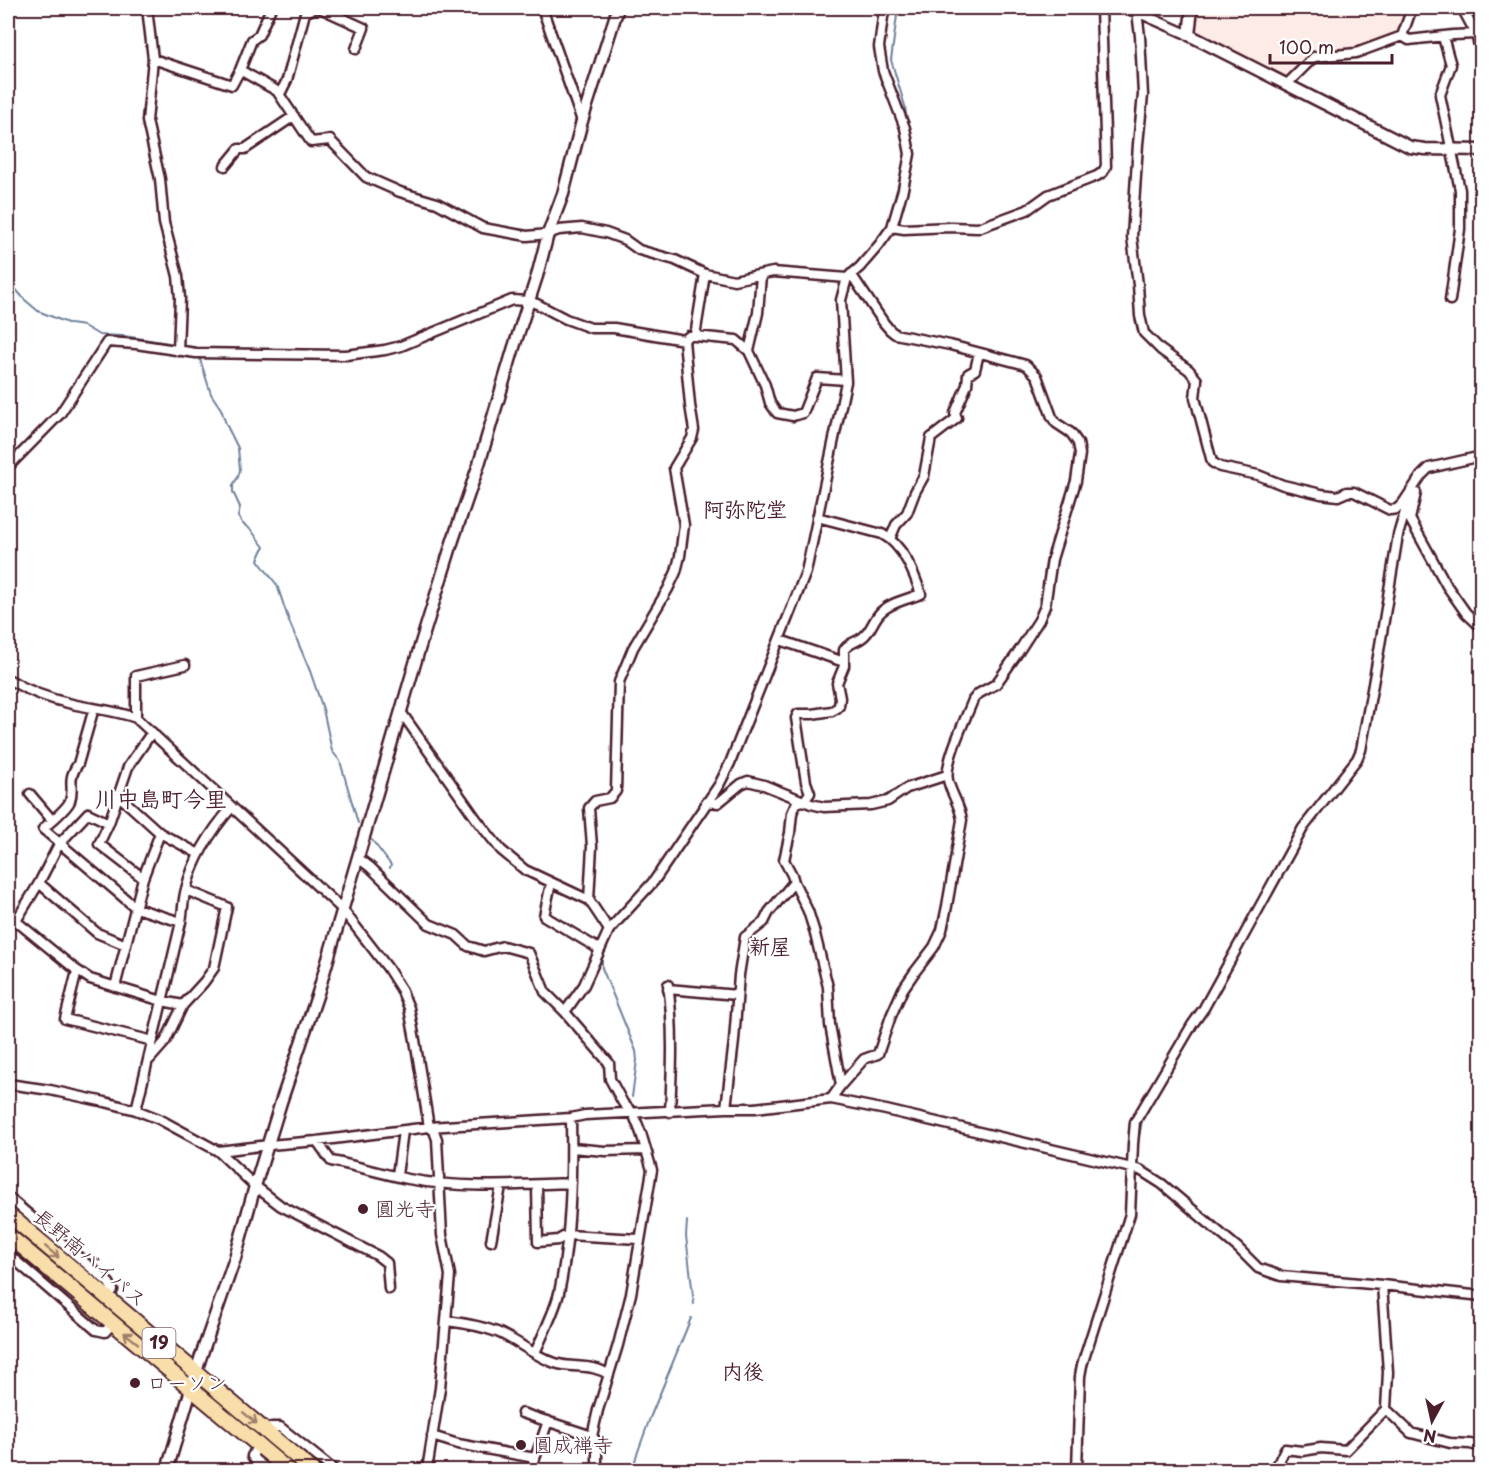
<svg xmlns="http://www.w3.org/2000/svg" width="1489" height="1478" viewBox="0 0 1489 1478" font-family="'Playpen Sans','Klee One',sans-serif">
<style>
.built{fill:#fcebe6}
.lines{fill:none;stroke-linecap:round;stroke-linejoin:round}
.stream{stroke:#6f819c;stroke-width:2}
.minor-casing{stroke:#4a1f2b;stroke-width:13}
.tertiary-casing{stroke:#4a1f2b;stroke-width:15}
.trunk-casing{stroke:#4a1f2b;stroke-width:18}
.minor{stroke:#fff;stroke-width:8}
.tertiary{stroke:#fff;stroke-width:10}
.trunk{stroke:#f8deab;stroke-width:14}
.oneway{stroke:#a17e6b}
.poi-dot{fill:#4a1f2b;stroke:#fff;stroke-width:2}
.labels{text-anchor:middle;stroke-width:4.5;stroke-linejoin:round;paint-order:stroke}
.shield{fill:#fff;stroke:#80626b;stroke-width:1.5}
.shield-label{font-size:18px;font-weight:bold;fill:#4a1f2b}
.poi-label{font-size:20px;fill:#4a1f2b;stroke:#fff;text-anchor:start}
.street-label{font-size:20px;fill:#4a1f2b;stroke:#fff}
.neighbourhood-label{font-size:21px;font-weight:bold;fill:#4a1f2b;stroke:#fff}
.quarter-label{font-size:22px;font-weight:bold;fill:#4a1f2b;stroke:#fff}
</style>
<rect width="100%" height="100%" fill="#fff"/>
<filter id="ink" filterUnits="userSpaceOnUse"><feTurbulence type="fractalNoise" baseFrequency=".0167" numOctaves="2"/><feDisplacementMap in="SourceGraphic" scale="12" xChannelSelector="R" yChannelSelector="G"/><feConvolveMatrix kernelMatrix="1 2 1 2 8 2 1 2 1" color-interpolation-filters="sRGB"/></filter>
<g filter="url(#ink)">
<path class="built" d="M1199,8H1408L1398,34L1359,49L1309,54L1287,77L1280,78L1200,36L1197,30Z"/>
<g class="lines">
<path class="stream" d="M898,8L891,60L905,106L907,123
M905,199L910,173
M850,271L875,243L884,229
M8,282L13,286L25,300L38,311L70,324L84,326L99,335L124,336L175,344
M200,359L211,394L221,409L226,424L238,448L240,470L238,477L233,485V492L240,507L238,517L243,524L251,530L264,547L258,560L277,585L289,621L310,671L323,709L332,751L340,761L358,823
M832,468L849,394L850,382
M1426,475L1479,461
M785,638L803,594L805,585
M1372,712L1387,634L1403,531
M738,755L782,644
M725,782L730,771
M372,840L391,865L390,868
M610,938L651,890
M604,951L602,959V968L636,1051L637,1060L632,1097
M1164,1080L1202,1018
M641,1119L653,1153L655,1167
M1137,1166L1138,1142L1143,1116
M687,1221L686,1236L694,1304
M1105,1306L1128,1234
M1082,1423L1084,1414L1085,1376L1095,1337
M633,1470L636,1457L650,1418L691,1318"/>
<defs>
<path id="minor" d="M147,8L153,59L147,121L160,179L164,223L178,276L180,298L178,351
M320,8L364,28L356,49
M542,8L582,121
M1123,8L1137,12L1189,35
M1462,8L1476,34L1482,58
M1137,12L1140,36L1143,95L1138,144L1132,237L1138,285L1140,316L1144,333L1161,350L1189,370L1197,380L1195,398L1212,462L1220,467L1258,475L1283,485L1321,494L1338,496L1347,492H1354L1390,510L1397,509L1403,503L1421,476L1429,468L1482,456
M1402,36L1409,40L1453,35L1476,34
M1443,37L1451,65L1440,95L1460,190V229L1450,300
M153,59L232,85L240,70L277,91L311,142L330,140L366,177L400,192L437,203L483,228L527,236L548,234L559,230L582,228L606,233L625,240L639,250L675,260L705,274L734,280L773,272L847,278
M240,70L252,40L259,35L271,8
M1286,85L1314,57L1356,53L1402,36L1412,8
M280,94L287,80L305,13L315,8
M225,166L239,149H245L294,116
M892,227L904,229L951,227L978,228L1027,210L1048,195L1097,176L1103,172L1106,166L1101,8
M695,336L736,340L749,351L758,313L761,275
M749,351L765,385L770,403L777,413L793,416L803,413L817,378L846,380
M8,467L60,414L107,342L136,344L196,353L264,354L346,355L385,350L401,346L512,300L528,301L537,304L566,319L591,328H614L684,340L689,336H695L705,274
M1411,492L1416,493L1410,519L1447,586L1466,613L1482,628
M817,517L882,534C903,545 914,573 921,594C908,599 888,603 879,614C873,621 870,632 863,637C856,643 849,642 844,650V666L837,683L840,698L839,706L837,708L832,711L812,714H798L796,718L806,782L810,793L804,801L799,802L796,804L792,813L790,833L784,860L792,875L794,882L808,911L814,930L828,987L830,1025L841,1085
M890,539L896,525L907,513L915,492L924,476L931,438L957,418L955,413L967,385L968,374L975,370L979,353
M780,640L844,662
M8,679C28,691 49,699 72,704C93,709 115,710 136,718L342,909L387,967L401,989L409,1008L415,1040L429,1127L434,1131L437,1139L442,1235L450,1275L440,1388L427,1470
M94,708L78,764C66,781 75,786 70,801C67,809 50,822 43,829L136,908L181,922
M401,712L477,820L501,850L525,870L589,900L609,930
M136,718V676L185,665
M152,732L128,767L109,823L88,813L59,844L39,883L16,921L75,969L90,979L162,1001L183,1005
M30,794L52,820
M706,802L718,803L741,784L748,781L764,785L811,804L824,807L871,805L888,801L907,788L947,775
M109,823L99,844L143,878
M160,833L199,854
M358,858L370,867L429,924L456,935L468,946L484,951L503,946L529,953L545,992L565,1012L609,1063L610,1079L623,1103L633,1113L641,1133L652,1170L631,1294L618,1345L598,1410L592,1436L597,1442V1470
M39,883L97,933L126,945
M551,883L544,916L599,949
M589,900L592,846L589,808L595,801L610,798L616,791L619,682L633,648L668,589L676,572L680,556L684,525L674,468L692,438L694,430L690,405L684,340
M77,971L65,1019L153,1041
M668,985C674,1027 672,1069 670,1112
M115,987L143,878L160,833L118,795
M668,989L737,995
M565,1012L584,985L609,930L654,881L719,785L730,763L806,572L846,382L841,300L847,278L860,267L879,245L892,227L903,189L910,154L905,128L883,71L879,47L883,17L886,8
M150,1059L165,1042L183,1005L204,982L214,968L227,907L186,890
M8,1084L50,1090L105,1102L136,1110L159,1119L218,1151L255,1186L281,1206L378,1256L387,1263L389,1289
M831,1099L841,1085L864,1059L878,1054L891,1016L903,989L914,973L934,947L942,930L947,906L962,820C960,805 951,794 948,780C944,762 966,718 973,700L978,694L996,684L1019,651L1039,620L1045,606L1052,559L1076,481L1080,454L1078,443L1071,433L1056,423L1052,417L1037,376L1026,365L950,345L895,334L890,330L884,323L851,274
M726,1108L734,1041L739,975L745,937L764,922L769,912L794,882
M136,1110L181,922C183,911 183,899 186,889C194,857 211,831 232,807
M317,1141L331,1161C357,1166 383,1174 408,1179C461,1189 518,1185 571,1183
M572,1148L605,1151L646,1150
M218,1151L269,1145L317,1141L429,1127L571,1118L585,1115L726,1108H755L831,1099L886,1110L1140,1170L1162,1184L1238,1248L1258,1268L1281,1276L1382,1285L1482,1296
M397,1175L403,1131
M537,1185L538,1242L558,1240L567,1235L639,1239
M8,1197L109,1283L113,1290L107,1298
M491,1241L501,1186
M8,1254L96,1330L105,1332L112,1324
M1382,1285L1388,1372L1386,1409
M447,1321C463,1323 481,1326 497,1332C517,1340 534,1356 555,1363C573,1369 593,1363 609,1375
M535,1353C542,1336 555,1311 559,1293C571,1237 572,1176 571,1118
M522,1413L592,1436
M267,1433L272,1427H280L334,1470
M432,1436L458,1444L535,1458
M258,1445L252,1456L255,1460L268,1470
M531,1470L548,1421
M1077,1470L1080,1376L1082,1365L1130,1214L1133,1144L1135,1122L1192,1025L1204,1008L1303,828L1357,759L1361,750L1379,651L1398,535L1411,492
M1275,1470L1285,1449L1302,1451L1321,1448L1346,1450L1386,1409L1411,1433L1450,1443L1470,1444L1482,1447"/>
<path id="tertiary" d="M1192,8L1189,35L1410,147L1425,149L1482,150
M167,1470L200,1359L235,1258L255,1186L281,1102L318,993L421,643L453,540L479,464L514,347L537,276L548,234L563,194L582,121L618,8"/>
<path id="trunk" d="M8,1214L312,1470
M8,1235L288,1470"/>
</defs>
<use href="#minor" class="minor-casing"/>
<use href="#tertiary" class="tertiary-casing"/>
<use href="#trunk" class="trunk-casing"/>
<use href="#minor" class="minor"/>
<use href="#tertiary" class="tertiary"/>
<use href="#trunk" class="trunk"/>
</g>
<defs><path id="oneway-shaft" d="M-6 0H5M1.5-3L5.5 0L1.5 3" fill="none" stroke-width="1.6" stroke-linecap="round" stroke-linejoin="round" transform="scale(1.5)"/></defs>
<g class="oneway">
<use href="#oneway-shaft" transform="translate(52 1252) rotate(40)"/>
<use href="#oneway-shaft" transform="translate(131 1338) rotate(-142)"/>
<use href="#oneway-shaft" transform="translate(250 1418) rotate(40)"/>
</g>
</g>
<g class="poi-dot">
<circle cx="363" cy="1209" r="6"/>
<circle cx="135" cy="1383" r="6"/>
<circle cx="521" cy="1445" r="6"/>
</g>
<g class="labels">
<rect class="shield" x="142.5" y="1328" width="33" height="30" rx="4.5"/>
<g class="shield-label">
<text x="159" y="1349">19</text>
</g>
<g class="poi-label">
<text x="375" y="1216">圓光寺</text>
<text x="147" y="1390">ローソン</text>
<text x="533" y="1452">圓成禅寺</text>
</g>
<g class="street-label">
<text transform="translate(90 1258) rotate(40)" y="7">長野南バイパス</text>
</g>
<g class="neighbourhood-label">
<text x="745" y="517">阿弥陀堂</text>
<text x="770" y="954">新屋</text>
<text x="743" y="1379">内後</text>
</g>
<g class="quarter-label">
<text x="161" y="807">川中島町今里</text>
</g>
</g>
<rect width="1489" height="1478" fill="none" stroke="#fff" stroke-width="30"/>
<rect x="15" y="15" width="1459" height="1448" fill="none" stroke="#4a1f2b" stroke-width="2" filter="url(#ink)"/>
<g transform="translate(1432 1421) rotate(188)" stroke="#ffffff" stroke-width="4.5" paint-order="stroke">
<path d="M0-4.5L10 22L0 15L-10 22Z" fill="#4a1f2b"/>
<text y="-9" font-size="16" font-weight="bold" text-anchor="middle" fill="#4a1f2b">N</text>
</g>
<path d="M1270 54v9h122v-9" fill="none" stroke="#4a1f2b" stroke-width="3"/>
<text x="1279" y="54" font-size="18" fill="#4a1f2b" stroke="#ffffff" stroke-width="4.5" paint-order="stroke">100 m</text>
</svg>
